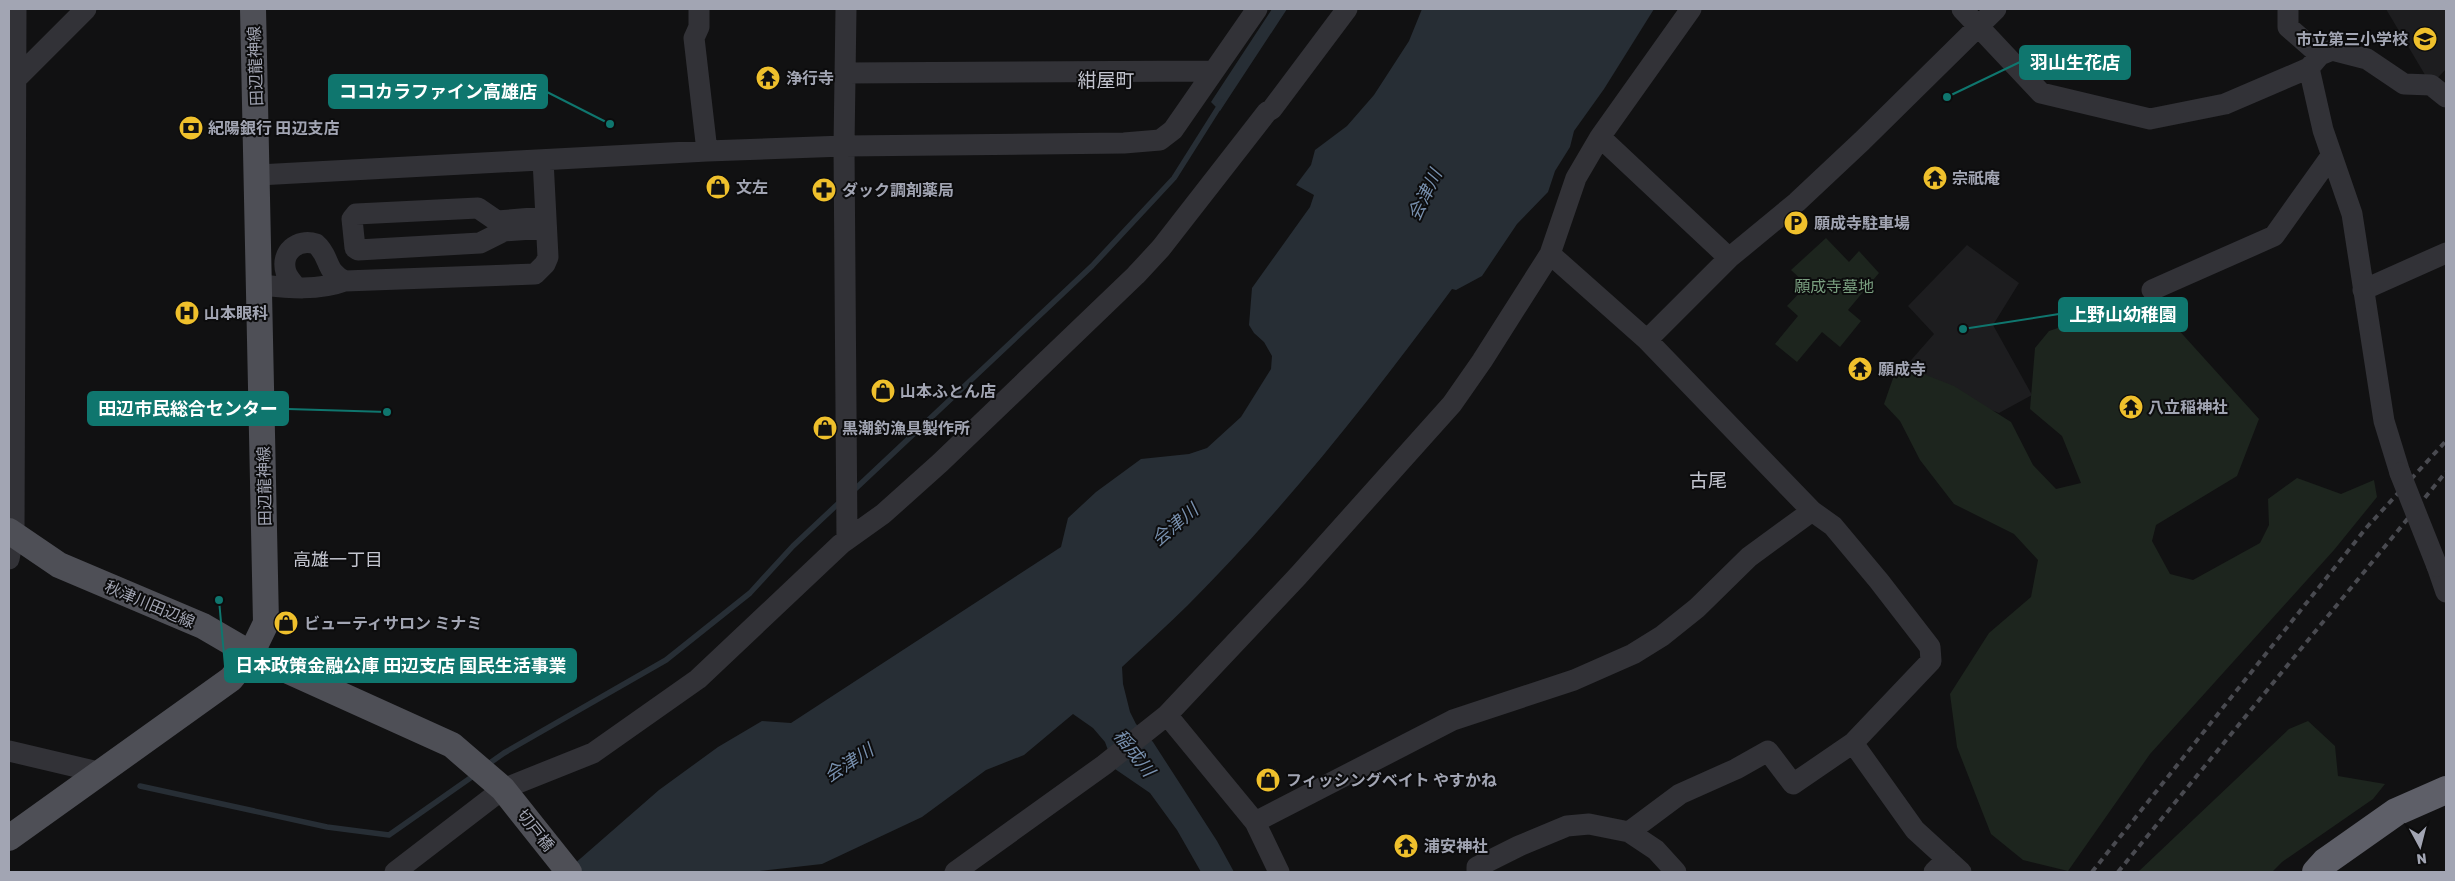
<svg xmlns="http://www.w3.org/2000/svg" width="2455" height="881" viewBox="0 0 2455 881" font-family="Rubik,'Noto Sans JP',sans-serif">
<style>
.built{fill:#1d1d1f}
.green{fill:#1d251e}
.water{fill:#272e35}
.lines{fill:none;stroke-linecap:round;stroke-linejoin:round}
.stream{stroke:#272e35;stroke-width:5.5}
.minor{stroke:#323237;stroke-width:21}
.major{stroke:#4e4f56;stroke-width:26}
.highway{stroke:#5e5f68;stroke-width:28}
.rail{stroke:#494a50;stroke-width:4;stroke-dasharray:6 5;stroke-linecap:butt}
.minor-bridge{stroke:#323237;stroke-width:21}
.labels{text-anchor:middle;stroke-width:4;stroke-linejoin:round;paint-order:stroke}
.poi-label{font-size:16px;font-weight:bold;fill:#a2a5b3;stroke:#0c0c0d;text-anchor:start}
.street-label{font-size:16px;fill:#a2a5b3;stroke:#0c0c0d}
.park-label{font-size:16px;fill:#799e7f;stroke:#0c0c0d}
.water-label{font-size:18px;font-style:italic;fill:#7890ae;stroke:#0c0c0d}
.neighbourhood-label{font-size:18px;fill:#c3c5cf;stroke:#0c0c0d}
.quarter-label{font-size:19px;fill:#c3c5cf;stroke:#0c0c0d}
.leader{fill:none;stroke:#0f766e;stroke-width:2}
.callout-dot{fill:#0f766e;stroke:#0c0c0d;stroke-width:2}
.callout{fill:#0f766e;stroke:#0f766e;stroke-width:2}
.callout-label{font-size:18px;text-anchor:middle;font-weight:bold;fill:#fff}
</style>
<rect width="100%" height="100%" fill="#111112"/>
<path class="built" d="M2386,9H2446V69L2431,85Z
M1967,245L2019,283L1993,325L2032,395L1999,413L1898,375L1934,334L1908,306Z"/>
<path class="green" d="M1826,238L1849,262L1859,251L1879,273L1848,310L1861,321L1840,347L1822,332L1797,362L1775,344L1798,316L1787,306L1807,285L1791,270Z
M2138,301L2166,316L2259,419L2237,476L2156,525L2152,541L2170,574L2193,580L2260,543L2269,525L2268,499L2297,478L2341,494L2374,480L2377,497L2334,550L2150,754L2068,871L2023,860L1991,834L1957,747L1950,694L1989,633L2031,597L2038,560L2014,534L1954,504L1920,460L1900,421L1884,404L1898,364L1954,386L2011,422L2033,465L2056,489L2081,483L2062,436L2030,409L2035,348L2049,331Z
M2308,721L2335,746L2338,776L2385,784L2373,799L2282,862L2272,872H2138L2289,729Z"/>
<path class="water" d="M1272,9H1287L1220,111L1211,102Z
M1422,9H1654L1604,89L1574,131L1570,147L1555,171L1548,192L1517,224L1482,276L1456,290L1452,289C1371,399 1285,508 1188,605C1167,626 1144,646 1122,667L1123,684L1130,712L1136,724L1153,742L1217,841L1234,872H1201L1177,830L1150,793L1115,769L1105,742L1093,728L1073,714L1024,755L986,770L922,817L822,864L750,872H565L659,790L718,747L762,721L791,723L1061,547L1068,518L1096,492L1141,459L1189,454L1207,448L1241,417L1271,369L1272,356L1264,342L1254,333L1249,325L1252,288L1310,207L1314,195L1296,185L1311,165L1315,150L1347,126L1374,95L1409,41Z"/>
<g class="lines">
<path class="stream" d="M853,491L1092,266L1174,178L1222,102
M487,765L504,753L666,660L750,593L793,546L842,500
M140,786L327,827L389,835L476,774"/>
<path class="minor" d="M699,9V27L694,38L707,151
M846,9L844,146L847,540
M1962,9L2041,93L2150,119L2225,104L2309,68
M2288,9V27L2320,55
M846,73L1213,71
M16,79L86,9
M1600,137L1729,258
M258,175L707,151L844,146L1124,143L1160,140L1173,130L1257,9
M545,217L497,221L478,208L356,214L352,219L355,248L358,250L480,243L504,231L546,228
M261,285C289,288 318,291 345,281L535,274L545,264L548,257L543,160
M297,288C293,283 288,278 286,272C280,252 298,238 316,244C331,257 324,271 345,281
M2152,290L2274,236L2331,156
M2363,290L2446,253
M1647,340L1729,258L1797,202L1862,141L1996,9
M2400,473L2384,421L2352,214L2323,130L2309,68L2320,55L2332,50L2367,59L2404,84L2431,85L2446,97
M9,559L14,533L16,9
M2437,566L2446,592
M1167,715L1255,822L1279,872
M1853,743L1915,830L1961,872
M9,751L98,772
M1255,822L1453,720L1574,680L1633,654L1662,636L1697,608L1749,557L1812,511L1647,340L1550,254
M1629,832L1680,794L1736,769L1768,751L1793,784L1853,743L1931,661L1930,647L1879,581L1833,526L1812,511
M395,872L503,789L593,753L698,679L841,544L883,514L940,463L1136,275L1161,248L1267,112L1272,109L1347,9
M955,872L1104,765L1167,715L1298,576L1452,404L1482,361L1550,254L1576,178L1600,137L1691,9
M1477,872V867L1519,846L1567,826L1589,824L1629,832L1656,850L1676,872
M1934,872L1947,859"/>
<path class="major" d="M9,531L59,565L203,626L251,654L452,745L503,789L569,872
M9,838L231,679L251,654L266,623L253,9"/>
<path class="highway" d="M2316,872L2325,862L2396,812L2446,790"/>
<path class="rail" d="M2092,872L2367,527L2446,441
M2118,872L2446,472"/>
<path class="minor-bridge" d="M2400,473L2437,566"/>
</g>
<defs>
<symbol id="school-disc" viewBox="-11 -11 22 22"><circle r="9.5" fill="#efc02c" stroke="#0c0c0d"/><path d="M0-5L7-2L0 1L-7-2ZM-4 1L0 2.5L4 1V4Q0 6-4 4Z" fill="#111"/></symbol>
<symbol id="temple-disc" viewBox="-11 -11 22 22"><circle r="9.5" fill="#efc02c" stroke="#0c0c0d"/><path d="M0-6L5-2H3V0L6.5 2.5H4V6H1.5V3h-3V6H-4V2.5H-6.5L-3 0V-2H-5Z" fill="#111"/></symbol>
<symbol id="bank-disc" viewBox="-11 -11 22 22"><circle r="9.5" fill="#efc02c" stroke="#0c0c0d"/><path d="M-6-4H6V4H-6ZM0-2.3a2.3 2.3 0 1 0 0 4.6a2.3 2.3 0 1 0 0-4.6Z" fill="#111"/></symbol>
<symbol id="shop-disc" viewBox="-11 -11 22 22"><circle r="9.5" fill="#efc02c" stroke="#0c0c0d"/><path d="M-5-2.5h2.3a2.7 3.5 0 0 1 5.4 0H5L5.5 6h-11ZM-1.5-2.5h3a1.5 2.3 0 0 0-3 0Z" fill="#111"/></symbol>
<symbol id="pharmacy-disc" viewBox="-11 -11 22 22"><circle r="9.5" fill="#efc02c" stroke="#0c0c0d"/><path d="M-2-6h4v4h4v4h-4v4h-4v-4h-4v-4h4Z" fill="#111"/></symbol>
<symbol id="parking-disc" viewBox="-11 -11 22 22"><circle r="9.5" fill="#efc02c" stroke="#0c0c0d"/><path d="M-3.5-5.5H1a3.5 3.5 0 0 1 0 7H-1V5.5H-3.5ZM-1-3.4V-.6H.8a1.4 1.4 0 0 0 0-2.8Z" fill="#111"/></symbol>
<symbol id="hospital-disc" viewBox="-11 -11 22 22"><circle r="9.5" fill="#efc02c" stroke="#0c0c0d"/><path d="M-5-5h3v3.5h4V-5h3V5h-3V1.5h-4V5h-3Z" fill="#111"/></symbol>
</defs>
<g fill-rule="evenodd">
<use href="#school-disc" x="2411" y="25" width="28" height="28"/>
<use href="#temple-disc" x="754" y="64" width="28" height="28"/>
<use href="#bank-disc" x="177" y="114" width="28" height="28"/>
<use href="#temple-disc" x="1921" y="164" width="28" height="28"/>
<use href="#shop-disc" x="704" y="173" width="28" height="28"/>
<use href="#pharmacy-disc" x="810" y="176" width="28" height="28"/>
<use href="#parking-disc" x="1782" y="209" width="28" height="28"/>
<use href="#hospital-disc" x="173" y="299" width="28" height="28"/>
<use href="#temple-disc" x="1846" y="355" width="28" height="28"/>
<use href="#shop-disc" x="869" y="377" width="28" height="28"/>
<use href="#temple-disc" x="2117" y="393" width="28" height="28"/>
<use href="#shop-disc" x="811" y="414" width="28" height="28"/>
<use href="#shop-disc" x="272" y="609" width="28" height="28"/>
<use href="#shop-disc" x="1254" y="766" width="28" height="28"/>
<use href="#temple-disc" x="1392" y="832" width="28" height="28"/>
</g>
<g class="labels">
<g class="poi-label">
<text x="2408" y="45" text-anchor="end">市立第三小学校</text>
<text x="786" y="84">浄行寺</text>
<text x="208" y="134">紀陽銀行 田辺支店</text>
<text x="1952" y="184">宗祇庵</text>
<text x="736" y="193">文左</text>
<text x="842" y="196">ダック調剤薬局</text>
<text x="1814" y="229">願成寺駐車場</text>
<text x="204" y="319">山本眼科</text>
<text x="1878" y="375">願成寺</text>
<text x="900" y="397">山本ふとん店</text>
<text x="2148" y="413">八立稲神社</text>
<text x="842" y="434">黒潮釣漁具製作所</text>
<text x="304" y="629">ビューティサロン ミナミ</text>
<text x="1286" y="786">フィッシングベイト やすかね</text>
<text x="1424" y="852">浦安神社</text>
</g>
<g class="street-label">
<text transform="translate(255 66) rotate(-92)" y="6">田辺龍神線</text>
<text transform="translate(264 486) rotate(-91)" y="6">田辺龍神線</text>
<text transform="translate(150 604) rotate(23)" y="6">秋津川田辺線</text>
<text transform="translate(536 830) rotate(51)" y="6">切戸橋</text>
</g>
<g class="park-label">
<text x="1834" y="292">願成寺墓地</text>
</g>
<g class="water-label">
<text transform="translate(1425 195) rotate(-64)" y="6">会津川</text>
<text transform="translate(1175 525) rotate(-40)" y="6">会津川</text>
<text transform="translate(1134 753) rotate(52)" y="6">稲成川</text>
<text transform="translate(849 763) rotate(-33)" y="6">会津川</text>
</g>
<g class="neighbourhood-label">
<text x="338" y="566">高雄一丁目</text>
</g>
<g class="quarter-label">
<text x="1106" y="87">紺屋町</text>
<text x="1708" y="487">古尾</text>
</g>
</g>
<path class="leader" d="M1947 97L2020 62M610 124L547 92M1963 329L2059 314M387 412L288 409M219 600L225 666"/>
<g class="callout-dot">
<circle cx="1947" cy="97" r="5"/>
<circle cx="610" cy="124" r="5"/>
<circle cx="1963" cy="329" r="5"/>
<circle cx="387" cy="412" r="5"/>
<circle cx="219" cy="600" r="5"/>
</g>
<g class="callout">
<rect x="2020" y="46" width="110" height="33" rx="5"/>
<rect x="329" y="75" width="218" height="33" rx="5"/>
<rect x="2059" y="298" width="128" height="33" rx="5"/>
<rect x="88" y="392" width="200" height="33" rx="5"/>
<rect x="225" y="649" width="351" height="33" rx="5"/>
</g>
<g class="callout-label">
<text x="2075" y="69">羽山生花店</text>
<text x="438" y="98">ココカラファイン高雄店</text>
<text x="2123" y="321">上野山幼稚園</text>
<text x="188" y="415">田辺市民総合センター</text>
<text x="401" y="672">日本政策金融公庫 田辺支店 国民生活事業</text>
</g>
<rect width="2455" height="881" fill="none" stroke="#a2a5b3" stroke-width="20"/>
<g transform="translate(2420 846) rotate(173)" stroke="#0c0c0d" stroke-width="4" paint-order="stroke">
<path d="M0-4L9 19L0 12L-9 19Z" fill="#a2a5b3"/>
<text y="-8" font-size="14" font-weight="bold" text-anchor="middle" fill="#a2a5b3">N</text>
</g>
</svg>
